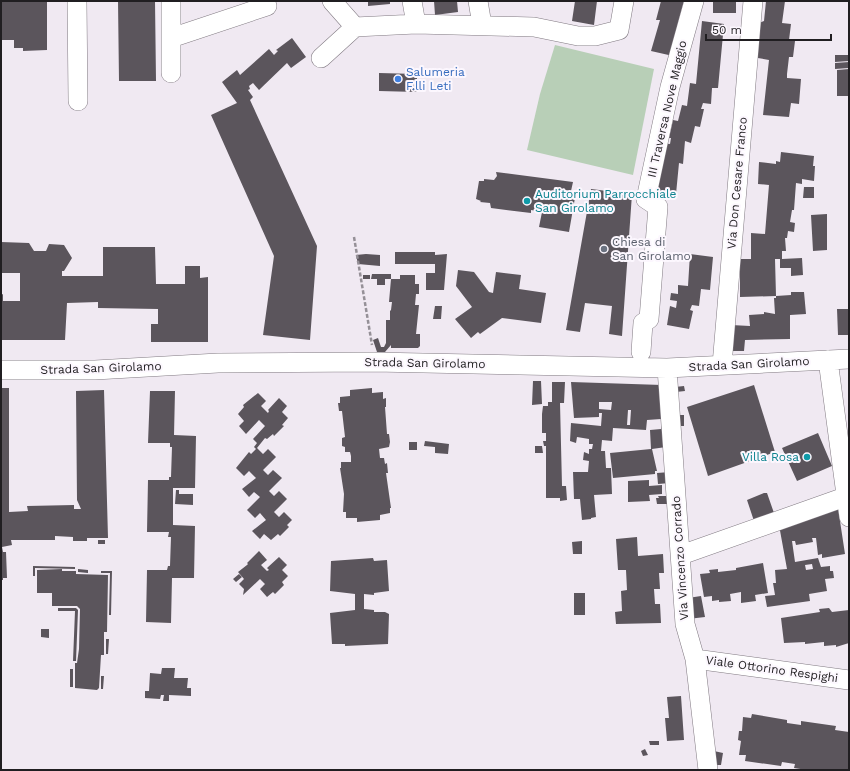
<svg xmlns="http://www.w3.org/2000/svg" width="850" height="771" viewBox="0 0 850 771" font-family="'Work Sans',sans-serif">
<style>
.green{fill:#b8cfb7}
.building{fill:#5b555c;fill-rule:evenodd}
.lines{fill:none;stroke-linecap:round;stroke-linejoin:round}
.street-casing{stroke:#817a82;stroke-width:20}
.path{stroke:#959097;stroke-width:2.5;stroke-dasharray:4 2;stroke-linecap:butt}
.street{stroke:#fff;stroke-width:19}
.shop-dot{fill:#3f7fe0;stroke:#fcf7fe;stroke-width:1.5}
.culture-dot{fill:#0f9aa8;stroke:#fcf7fe;stroke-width:1.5}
.worship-dot{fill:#6b7280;stroke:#fcf7fe;stroke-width:1.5}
.labels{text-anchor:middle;stroke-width:4;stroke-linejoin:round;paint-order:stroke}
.shop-label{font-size:12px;fill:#366cbe;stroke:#fcf7fe;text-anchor:start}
.street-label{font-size:12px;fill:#201e21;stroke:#fcf7fe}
.culture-label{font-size:12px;fill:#0d838f;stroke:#fcf7fe;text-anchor:start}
.worship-label{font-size:12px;fill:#5b616d;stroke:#fcf7fe;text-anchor:start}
</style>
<rect width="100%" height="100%" fill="#f0e9f2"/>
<path class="green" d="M555,45L654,69L633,175L527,150L540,94Z"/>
<path class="building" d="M1,1H47V50L23,51V48H14V40H1Z
M118,1H155L156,81H119Z
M368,1H390V4L368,6Z
M434,1H457L458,12L435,15Z
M575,1H597L594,25L572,21Z
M661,1H684L678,23L673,56L651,51L660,20H656Z
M713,1H736V13H713Z
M766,1H785L782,23L791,24L789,40L795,41L793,57H789L787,74V78L801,79L799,104L791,103L789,117L763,115L769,60L758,58V56H756L759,23L764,21Z
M702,21L724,24L718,88H712L711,104L703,103L701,109H704L700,127L695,126L691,143L685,141L683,164L679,163L676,194L654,192L662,143L670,144L671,138H669L673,120L678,121L682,105L687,106L690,83L696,84Z
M292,38L306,57L291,68L287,63L259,90L253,83L249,86L250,89L248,90L253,97L250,100L317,246L310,340L263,335L274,256L211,115L237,103L222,82L237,70L240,75L269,49L274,55L278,51L276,50Z
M835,55H849V61L835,62Z
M849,62V68L835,69V63Z
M849,69V96H837V70Z
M379,73L417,74V92L379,91Z
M781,152L814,156L813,166H815L814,181L802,179V184L796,183L794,210H792L790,222L795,223L794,232L788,231L787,238H785L786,251H782V259L802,258L803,275L791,276V268H780V259H775L776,296L740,297V259H751V233L765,234L769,185L758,184L759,162L776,164V161L780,162Z
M496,172L573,182L571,191L576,192L569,232L539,227L542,212L531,210V213L491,208L490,203L480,202L481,201L476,199L479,181H484V179L494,180L497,176Z
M804,187H814V198H803Z
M591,189L632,194L622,336L609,334L612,306L585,303L580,332L566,330Z
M827,214V250L813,251L811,215Z
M1,242L29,243L34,251H46L49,244L64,245L72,258L64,271H62V276H103V247H155L156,284H185V266H200V278L208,277V342H151V324H158V309L98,308V302L67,303L65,340H1V295L3,294V301H20V273H1Z
M395,252H435V255L447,254L444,290H426V273H435V264H395Z
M366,254L380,255V266L358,264L356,255Z
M690,254L713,257L710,290L701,289L699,306L692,305L690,310L693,311L689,329L667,325L670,306L676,308L677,301L670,300L671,293L678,294V285L688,286Z
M458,270L474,272L489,292L493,293L496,272L521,275L519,289L546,293L541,323L502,318L480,334L478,332L471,338L455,319L472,307L456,286Z
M372,274H391V279H385V285H377V279H371Z
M363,275H370V279H363Z
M400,275H415V284H419V294H416L415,305H419L416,334H420V346L418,348H391V345L385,352H377L373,340L378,338L381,347H384L386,343V320H390V311L391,310L392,302H389L391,279H400Z
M791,292H804L806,314L790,315V339L745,340L744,351H732L731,325L750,326L749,315L764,314V312L775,314L774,298H776V296L791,295Z
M435,306H442L441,319H433Z
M837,309H849V335H838Z
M533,381H541L542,404L532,405Z
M552,382H565L564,403H560L562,486H566L567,500L560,501V498H546V446H544L543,441H546V433H542V414L543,406H548V402H552Z
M571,382L662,385L666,447L652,449L657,471H655V474L613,478L610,453L651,449L650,430L661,429V419L647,420L646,430L613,428L612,441L602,440L601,451H605L606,468H611L612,494L594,495L596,517L591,518V519L582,520L580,499H574L573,472H588L589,461L583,460L584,452L589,454V449H592L593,444H589V439L577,437L576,443L570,441L571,423L601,426L602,413H599V417L574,418ZM599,402H612L611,410L599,409ZM628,410H631L630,425H627Z
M754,385L775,452L708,476L687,407Z
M684,386L685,391L676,392L675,387Z
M1,388H9V512L28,511L27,506L74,505V509H81L77,500L76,391L104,390L108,538H87V541H73V537L55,536V540H11L12,545L2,547L3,552H6L7,578H3V580H1Z
M372,388V393L383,392V399L386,398V407H385L387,434H389L390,442L389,447L379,449L380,458H384L385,464L387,463L388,473H386L391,508H390V513L380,515V520L357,522V518H346V512H343L344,494L340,468H341V462H351V456L350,452H345V447L342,446V438L345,437L342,411H339L338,403H340V397L350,396V390Z
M150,391H175L174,435L196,436L195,488H173V525L195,526L194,578H172L171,623L146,622L147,570H167L168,566H170L171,537H168L169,532H147L148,480H169V477H171L172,447H170V443H148Z
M258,393L266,401L261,406L268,413L269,411L268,410L279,398L287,406L282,412L288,418L282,425L284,426L274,436L273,434L267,439L265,438L257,448L263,454L268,449L276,457L263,470L268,475L273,470L282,478L269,491L274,496L279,491L287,499L274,512L279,517L284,512L292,520L287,525L289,527L280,536L278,534L271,540L264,534L260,539L252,531L266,520L260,513L255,518L247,510L260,497L254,492L249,497L242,489L256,478L249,471L244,476L236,468L249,452L251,454L256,449L254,447L257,443L253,439L265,426L259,420L246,434L239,426L244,421L238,414L244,407L243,405Z
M677,415H684V426H677Z
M818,433L832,466L797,481L782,448Z
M425,441L449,444L448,454L435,453V447L424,446Z
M409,442H417V450H409Z
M535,446H542L543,453H535Z
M670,472V483L658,484L657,473Z
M649,480V486L662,485V494L649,495L650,501L628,502V481Z
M176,490H179V494H193V505L175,504Z
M764,493H767L774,513L754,521L747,500Z
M658,496H668L672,504H657L656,498H659Z
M838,508L845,554L822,558V554L818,555L816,538H812L813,542L796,545L795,541H792L795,562L818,558L821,567L830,566V571H833L834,578L825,579L827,591L809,594L810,601L767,607L765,596L775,595L773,583H776L775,570L787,569L779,525ZM812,564L813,569L806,570L805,565Z
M637,537L638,556L663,554L664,573H659L660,589H654L655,604H660L661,623L616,624L615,612L622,611L621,591L627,590L626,570H618L616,539Z
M98,540H105V544H98Z
M582,541V554H573L572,542Z
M259,551L267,560L261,565L267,571L269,570L267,568L279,557L287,565L282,570L288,576L282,582L284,585L275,594L273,592L267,597L260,589L265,584L260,579L243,595L244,589L239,584L244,579L238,572L247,565L248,564L247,563Z
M373,558L374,561L387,560L389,591L374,593V595L364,594V609L374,610V612H385L389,614L388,644L345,646V644H332L330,613L355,610V594L330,591L331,561Z
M763,563L768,593L755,595L756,601L741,603V592L730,594L731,601L719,602V600L712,601V596L704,597L700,574L710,573L709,570L718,569V572L736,570V568Z
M33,566L75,567V569L35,568V576H33Z
M62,569V571H76V574L108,575L107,632H104V655H101L99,688L97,690L75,688V663H77L79,649L80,609L77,606H52V593H37V570Z
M78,569L88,570V573L78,572Z
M101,571H112L111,615H109L110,573H101Z
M239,574L242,577L236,582L233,579Z
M574,593H585V615H574Z
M701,596L705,617L688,619V598Z
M58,608H76L78,610L76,661H73L75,611H58Z
M829,608L832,612L849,610V643L836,647V645L824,646V642L805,644V642L784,643L781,618L820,612L819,609Z
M41,629H49V638L41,637Z
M106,639H109L108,654H106Z
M162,668H175L174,678H188L187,688H191V696L169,695V701H163L164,695H161L160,699L145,698V691H149L150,673L161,674Z
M70,669H73V687H70Z
M101,676H104L103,689H101Z
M681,696L684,740L667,741L665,718H669L667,697Z
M752,714L787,720V723L801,725V721L836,726L835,730L849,732V770H807L794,768L795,764L782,762L781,766L745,761L746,755H739L741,741L738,740L739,731H742L743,717L751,718Z
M649,741H659V745H650Z
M645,749L648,755L643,756L641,751Z
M714,751L723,753L721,765H715Z"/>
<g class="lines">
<defs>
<path id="street" d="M77,1L78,101
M171,1V73
M332,1L355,27
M412,1L416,24
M478,1L482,25
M171,38L267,6L263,1
M321,58L355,27L416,24L534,27L578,36H595L619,30L624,1
M641,352L643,323L649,319L658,207L646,199L670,87L694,1
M828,360L849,517
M722,365L753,1
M667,368L685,624L695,659L708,770
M1,370H95L218,363L374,362L667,368L849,359
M681,555L845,497
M695,659L849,680"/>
</defs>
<use href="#street" class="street-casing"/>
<path class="path" d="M354,237L372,345"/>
<use href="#street" class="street"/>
</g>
<circle class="shop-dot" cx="398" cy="79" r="4"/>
<g class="culture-dot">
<circle cx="527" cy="201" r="4"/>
<circle cx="807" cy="457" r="4"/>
</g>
<circle class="worship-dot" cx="604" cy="249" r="4"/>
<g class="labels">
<g class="shop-label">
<text x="406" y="76">Salumeria<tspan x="406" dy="14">F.lli Leti</tspan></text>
</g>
<g class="street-label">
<text transform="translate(667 109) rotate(-77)" y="4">III Traversa Nove Maggio</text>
<text transform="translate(737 183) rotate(-85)" y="4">Via Don Cesare Franco</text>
<text transform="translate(425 363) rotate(1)" y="4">Strada San Girolamo</text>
<text transform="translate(749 364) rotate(-3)" y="4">Strada San Girolamo</text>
<text transform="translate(101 368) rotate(-2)" y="4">Strada San Girolamo</text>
<text transform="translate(680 558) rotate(-94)" y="4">Via Vincenzo Corrado</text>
<text transform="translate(772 669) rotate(8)" y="4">Viale Ottorino Respighi</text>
</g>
<g class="culture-label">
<text x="535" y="198">Auditorium Parrocchiale<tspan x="535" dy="14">San Girolamo</tspan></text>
<text x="799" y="461" text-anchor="end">Villa Rosa</text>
</g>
<g class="worship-label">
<text x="612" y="246">Chiesa di<tspan x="612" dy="14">San Girolamo</tspan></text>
</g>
</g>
<rect width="850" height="771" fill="none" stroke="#201e21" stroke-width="4"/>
<path d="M706 34v6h125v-6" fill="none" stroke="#201e21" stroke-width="2"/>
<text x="712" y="34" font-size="12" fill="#201e21" stroke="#fcf7fe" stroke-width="3" paint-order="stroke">50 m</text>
</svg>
